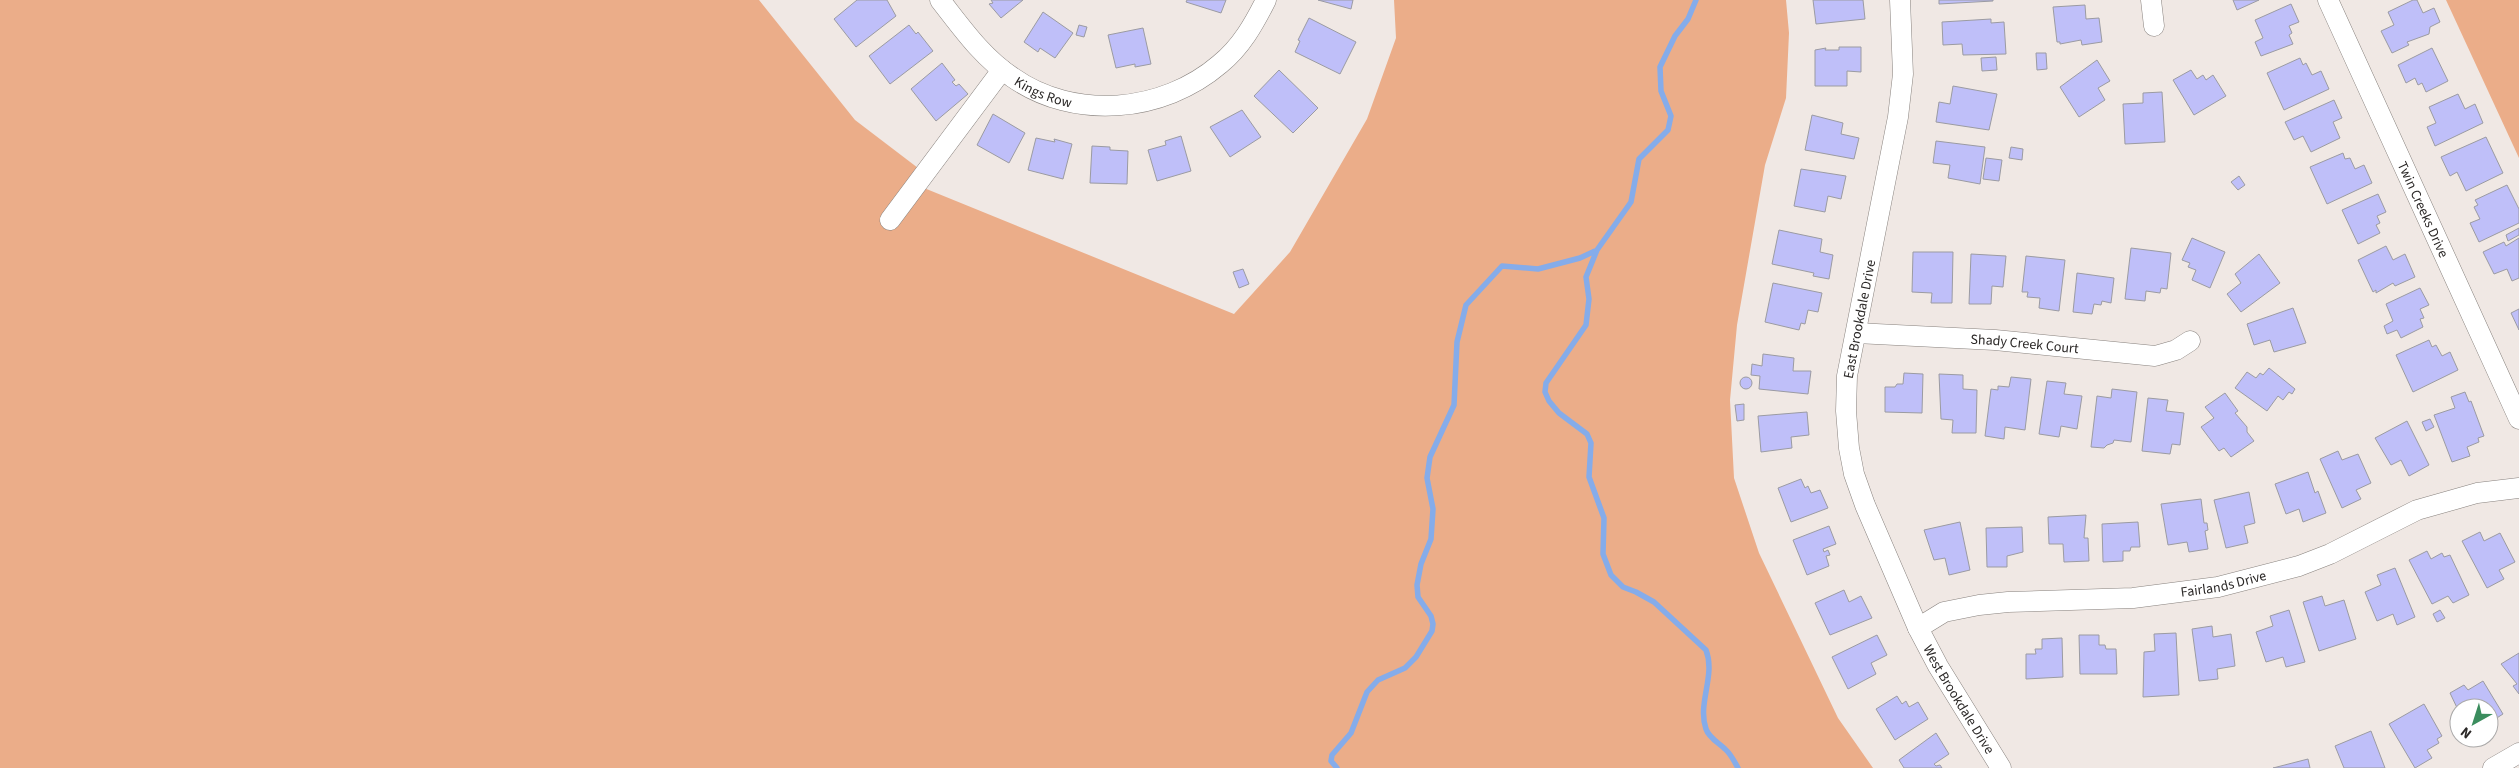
<svg xmlns="http://www.w3.org/2000/svg" width="2519" height="768" viewBox="0 0 2519 768" font-family="'Source Sans 3',sans-serif">
<style>
.green{fill:#ebad89}
.lines{fill:none;stroke-linecap:round;stroke-linejoin:round}
.stream{stroke:#85acea;stroke-width:5.5}
.building{fill:#bfbff9;stroke:#9b9ba2}
.minor-casing{stroke:#88827e;stroke-width:21}
.minor{stroke:#fff;stroke-width:20}
.labels{text-anchor:middle;stroke-width:4.5;stroke-linejoin:round;paint-order:stroke}
.street-label{font-size:14px;fill:#2b2827;stroke:#fff}
</style>
<rect width="100%" height="100%" fill="#f0e8e4"/>
<path class="green" d="M0,0H759L855,120L918,168L924,188L1234,314L1290,252L1367,119L1396,38L1394,0H1786L1789,33L1786,98L1765,165L1737,325L1730,400L1734,478L1759,553L1838,718L1873,768H0Z
M2446,0H2519V158Z"/>
<g class="lines">
<path class="stream" d="M1696,0L1688,19L1675,36L1660,67L1661,91L1671,116L1668,130L1639,159L1631,202L1597,250L1586,277L1589,299L1586,325L1546,383L1545,392L1549,401L1559,413L1587,434L1591,443L1589,477L1604,518L1603,554L1611,575L1623,587L1636,592L1654,602L1706,650C1716,676 1697,703 1706,729C1709,738 1719,743 1725,749C1731,754 1734,761 1738,768
M1337,768L1331,761L1332,755L1351,733L1367,692L1378,680L1405,668L1416,657L1432,631L1433,624L1431,616L1418,597L1417,585L1421,564L1431,539L1433,509L1427,478L1430,457L1454,405L1457,342L1466,305L1502,266L1538,269L1580,258L1595,251"/>
</g>
<path class="building" d="M857,0H887L896,16L856,47L834,19Z
M991,0H1023L1001,18L989,4L993,3Z
M1187,0H1226L1221,13L1186,2Z
M1318,0H1353L1351,9Z
M1813,0H1863L1865,19L1816,24Z
M1939,0H1993V1L1939,4Z
M2233,0H2259L2237,10Z
M2413,0H2417L2423,13L2434,8L2440,22L2430,27L2429,34L2407,42L2409,45L2392,53L2381,31L2394,25L2388,12Z
M2291,4L2299,22L2289,26L2292,33L2289,35L2293,44L2261,56L2255,42L2263,38L2255,20Z
M2085,5L2086,19L2099,18L2102,42L2082,45L2081,40L2060,44V42H2057L2053,7Z
M1043,12L1073,33L1055,58L1040,48L1038,52L1024,42Z
M1309,18L1356,42L1340,74L1295,52L1300,41L1298,40Z
M1991,19V23L2004,22L2006,54L1963,55L1962,44L1943,45L1942,22Z
M909,25L916,34L918,32L933,51L890,84L869,56Z
M1079,25L1087,27L1084,37L1076,35Z
M1143,28L1151,64L1135,67V64L1116,68L1108,35Z
M1839,47H1861V72L1847,71V86H1815V50L1826,48L1825,50H1839Z
M2432,48L2448,81L2426,92L2422,83L2418,85L2415,78L2406,83L2398,65Z
M2036,53H2046L2047,69L2037,70Z
M1996,57L1997,70L1982,71L1981,58Z
M2300,58L2303,65L2306,63L2312,75L2321,71L2329,89L2284,110L2267,73Z
M2097,60L2110,81L2098,88L2105,100L2079,117L2060,87Z
M942,63L955,80L952,82L956,86L959,84L968,94L936,121L911,89Z
M1279,70L1318,108L1293,133L1254,96Z
M2191,70L2197,79L2203,75L2206,80L2213,75L2226,96L2194,115L2173,80Z
M1953,86L1997,94L1989,130L1936,122L1939,102L1950,104Z
M2162,92L2165,142L2125,144L2123,104L2143,103V93Z
M2458,94L2465,109L2475,104L2483,123L2435,146L2427,127L2436,123L2429,107Z
M2334,100L2342,118L2333,122L2340,138L2311,152L2303,136L2294,140L2285,122Z
M1242,110L1261,137L1230,157L1210,127Z
M993,114L1025,133L1009,163L977,145Z
M1812,115L1843,123L1841,134L1859,138L1854,159L1805,150Z
M1181,136L1191,171L1157,181L1148,150L1166,145L1165,141Z
M2486,137L2503,173L2466,191L2457,172L2450,176L2441,157Z
M1036,138L1055,142L1054,139L1072,144L1063,179L1028,170Z
M1936,141L1985,147L1980,184L1948,178L1950,165L1933,163Z
M1092,146L1110,147V150L1128,151L1127,184L1090,183Z
M2011,147L2023,149L2022,160L2009,158Z
M2343,153L2345,159L2350,158L2355,169L2364,165L2372,183L2327,204L2310,167Z
M1986,158L2002,160L1999,181L1983,179Z
M1801,169L1846,176L1841,199L1828,196L1825,212L1794,206Z
M2239,176L2245,185L2238,190L2231,182Z
M2507,185L2519,209V223L2479,242L2470,223L2480,219L2474,207L2478,205L2475,200Z
M2378,194L2386,212L2377,216L2380,223L2376,225L2380,233L2358,244L2342,210Z
M2519,228V235L2508,241L2506,235Z
M1779,230L1822,239L1820,252L1833,255L1829,279L1813,276L1814,273L1772,264Z
M2192,238L2225,252L2210,288L2192,280L2196,270L2188,267L2190,263L2182,260Z
M2519,238V278L2512,281L2507,269L2494,274L2483,252L2504,242L2506,246Z
M2386,246L2393,260L2405,254L2415,277L2395,286L2393,283L2376,293V290L2373,292L2358,260Z
M2131,248L2171,253L2167,289L2161,288L2160,293L2146,291L2145,301L2125,299Z
M1913,252H1953L1952,303H1931L1932,293L1912,292Z
M1971,254L2006,256L2003,287L1992,286L1991,304H1969Z
M2259,254L2280,283L2241,312L2227,294L2241,283L2235,274Z
M2026,256L2065,260L2059,311L2039,308L2040,298L2027,297L2028,292H2022Z
M1243,269L1249,284L1239,288L1233,272Z
M2077,273L2114,278L2111,303L2102,301L2101,305L2094,304L2092,314L2073,312Z
M1773,283L1822,293L1818,312L1808,310L1805,324L1801,323L1799,330L1765,322Z
M2420,288L2429,305L2420,309L2424,318L2420,319L2423,327L2401,338L2397,330L2387,334L2384,326L2393,321L2386,304Z
M2293,308L2306,343L2274,352L2270,340L2254,345L2247,324Z
M2519,309V330L2511,313Z
M2429,340L2432,347L2436,345L2442,356L2450,352L2458,370L2413,392L2396,355Z
M1763,354L1794,358L1793,371H1811L1808,394L1759,389L1760,376L1751,375L1752,364L1762,366Z
M2269,368L2295,389L2292,394L2289,392L2283,400L2278,396L2267,411L2235,388L2247,372L2256,378L2260,373L2263,375Z
M1904,373L1923,374L1922,413L1885,412V387H1895L1897,384H1903Z
M1939,374L1963,375V389L1977,390L1976,433H1952L1953,420L1941,419Z
M2011,377L2031,379L2025,430L2005,427L2004,439L1985,436L1991,389L1998,390V386L2009,387Z
M1740 383a6 6 0 1 1 12 0a6 6 0 1 1-12 0Z
M2047,381L2066,383L2064,394L2082,396L2077,429L2061,426L2059,437L2039,434Z
M2112,389L2137,392L2131,442L2114,440L2113,443L2107,445L2104,448L2091,447L2097,396L2111,398Z
M2465,392L2469,402L2471,401L2484,436L2478,438L2479,442L2467,447L2470,456L2452,462L2434,415L2455,408L2451,397Z
M2225,393L2238,411L2235,413L2247,427V432L2254,441L2231,457L2224,448L2219,451L2201,427L2214,418L2205,407Z
M2148,398L2168,400L2166,411L2184,413L2180,445L2172,444L2170,454L2142,451Z
M1744,404V420L1737,421L1735,405Z
M1807,412L1809,435L1791,437L1792,448L1761,452L1758,416Z
M2430,419L2434,427L2426,431L2422,422Z
M2407,421L2429,465L2409,476L2401,460L2391,465L2375,438Z
M2338,451L2342,460L2358,454L2371,483L2356,490L2361,499L2342,508L2320,459Z
M2308,472L2315,493L2318,491L2326,513L2303,522L2299,509L2286,514L2275,484Z
M1801,479L1805,488L1808,486L1811,493L1820,490L1828,508L1791,522L1778,488Z
M2249,492L2255,523L2244,526L2248,543L2226,548L2214,500Z
M2201,499L2204,523H2207L2208,530L2205,531L2208,549L2189,552L2187,542L2168,545L2161,504Z
M2086,515L2084,538H2088L2089,561L2064,562L2063,544H2049L2048,517Z
M1960,522L1970,570L1949,575L1945,558L1934,560L1924,530Z
M2138,522L2140,547H2131L2130,551H2123V561L2103,562L2102,524Z
M1829,526L1836,544L1823,549L1824,552L1828,550L1830,555L1826,556L1829,566L1807,575L1793,540Z
M2022,527L2023,552L2007,556V567H1987L1986,528Z
M2480,532L2484,541L2500,533L2515,562L2499,570L2504,579L2487,588L2462,541Z
M2427,551L2431,559L2442,553L2444,557L2450,555L2469,595L2453,603L2448,596L2432,604L2409,560Z
M2395,568L2415,617L2397,625L2393,614L2377,621L2365,592L2381,585L2377,575Z
M1844,590L1849,602L1861,596L1872,618L1830,635L1815,603Z
M2322,596L2325,606L2344,600L2356,639L2319,651L2303,602Z
M2289,610L2305,662L2286,667L2283,657L2266,662L2256,632L2273,626L2270,616Z
M2440,610L2445,618L2437,622L2433,614Z
M2212,626L2213,637L2231,634L2235,666L2217,669L2218,679L2199,681L2192,629Z
M2176,633L2179,695L2143,697L2144,652L2155,651L2154,634Z
M1877,635L1887,655L1871,663L1876,674L1848,689L1832,657Z
M2079,635H2099V645H2105L2106,649H2116L2117,674H2080Z
M2062,638L2063,677L2026,679V654H2036L2035,649H2042V639Z
M2519,653V694L2513,686L2517,684L2501,664Z
M2483,681L2503,714L2489,723V708H2459V712L2450,693L2464,685L2468,690Z
M1897,696L1902,704L1906,701L1909,707L1918,702L1928,719L1895,740L1876,709Z
M2424,704L2442,736L2437,739L2439,743L2427,750L2432,758L2415,768L2389,724Z
M2371,731L2385,768H2344L2335,746Z
M1936,733L1949,754L1934,764L1936,766L1940,765L1942,768H1904L1899,760Z
M2308,759L2310,768H2273Z"/>
<g class="lines">
<defs>
<g id="minor">
<path id="s1" d="M940,0C962,28 982,57 1012,77C1074,121 1163,113 1220,64C1241,47 1254,24 1266,0"/>
<path id="s2" d="M1900,0L1903,74L1898,117L1847,376L1846,411L1849,448L1854,474L1865,505L1918,628L1938,666L2001,768"/>
<path d="M2151,0L2154,26"/>
<path id="s3" d="M2328,0L2519,419"/>
<path d="M890,220L1002,70"/>
<path id="s4" d="M1856,333L1995,340L2155,356L2176,350L2190,341"/>
<path id="s5" d="M1918,628L1944,612L1979,605L2008,602L2133,598L2218,587L2299,566L2330,554L2417,510L2477,493L2519,488"/>
<path d="M2493,768L2519,753"/>
</g>
</defs>
<use href="#minor" class="minor-casing"/>
<use href="#minor" class="minor"/>
</g>
<g class="labels">
<g class="street-label">
<text dy="5" stroke="none"><textPath href="#s1" startOffset="141">Kings Row</textPath></text>
<text dy="5" stroke="none"><textPath href="#s3" startOffset="230">Twin Creeks Drive</textPath></text>
<text transform="translate(1859 319) rotate(-79)" y="5">East Brookdale Drive</text>
<text dy="5" stroke="none"><textPath href="#s4" startOffset="169">Shady Creek Court</textPath></text>
<text dy="5" stroke="none"><textPath href="#s5" startOffset="312">Fairlands Drive</textPath></text>
<text dy="5" stroke="none"><textPath href="#s2" startOffset="729">West Brookdale Drive</textPath></text>
</g>
</g>
<g transform="translate(2474 723) rotate(219)"><circle r="24" fill="#ffffff" stroke="#aaa9a9"/>
<path d="M0-4L9 19L0 12L-9 19Z" fill="#3b8d5e"/>
<text y="-8" font-size="14" font-weight="bold" text-anchor="middle" fill="#2b2827">N</text>
</g>
</svg>
